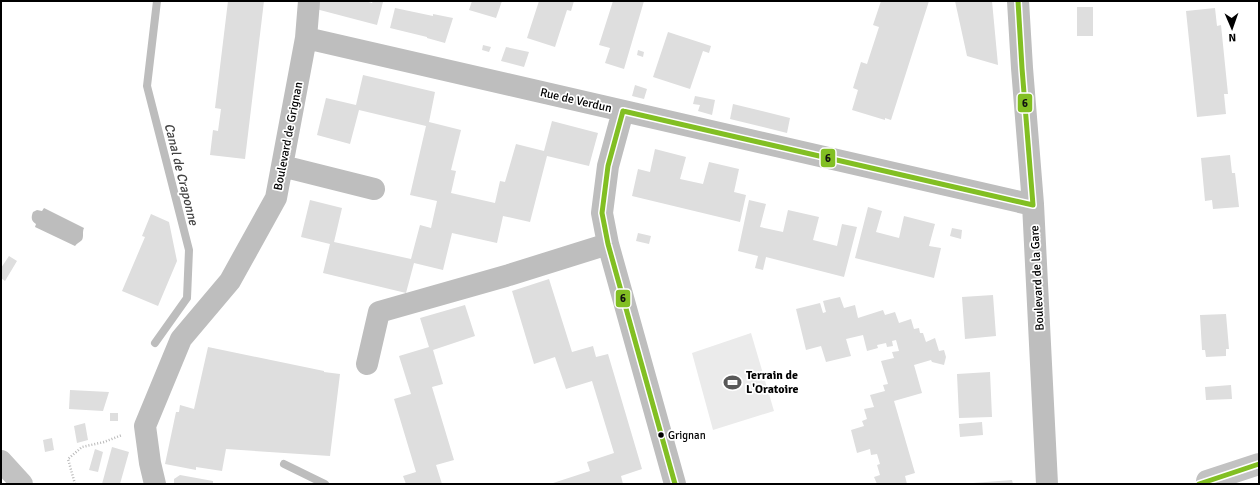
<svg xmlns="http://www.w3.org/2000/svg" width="1260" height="485" viewBox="0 0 1260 485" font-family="Signika,sans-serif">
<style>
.green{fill:#ebebeb}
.water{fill:#bdbdbd}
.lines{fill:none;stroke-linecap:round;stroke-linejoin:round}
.stream{stroke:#bdbdbd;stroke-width:8}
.building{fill:#dedede}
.path{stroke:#b9b9b9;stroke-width:2.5;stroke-dasharray:1 2;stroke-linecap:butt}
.minor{stroke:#bebebe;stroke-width:22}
.secondary{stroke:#c2c2c2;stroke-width:22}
.bus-1-casing{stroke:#fff;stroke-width:8}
.bus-1{stroke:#82bf23;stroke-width:5}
.bus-dot{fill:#000;stroke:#fff;stroke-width:1.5}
.labels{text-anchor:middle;stroke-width:3.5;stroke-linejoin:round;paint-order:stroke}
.bus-label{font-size:11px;fill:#000;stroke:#fff;text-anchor:start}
.street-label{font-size:12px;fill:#000;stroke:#fff}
.poi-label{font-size:12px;font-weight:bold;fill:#000;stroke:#fff;text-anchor:start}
.water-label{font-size:13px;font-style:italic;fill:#424242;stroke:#fff}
.line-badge{stroke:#fff;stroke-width:1.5}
.pale-badge-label{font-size:11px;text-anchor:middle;font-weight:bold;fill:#111}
</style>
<rect width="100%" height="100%" fill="#fff"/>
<path class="green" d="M751,333L774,411L713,430L692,353Z"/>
<path class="water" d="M44,208L84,228C82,232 84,236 82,240C79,243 77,243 75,246L35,227L36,224C31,221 31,217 33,212L37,210L42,211Z"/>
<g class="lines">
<path class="stream" d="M155,343L187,298L189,250L147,86L157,1
M284,464L325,484"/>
</g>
<path class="building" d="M228,1H264L245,159L210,155L213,130L218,131L221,109L215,108Z
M317,1H365L372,3L373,1L383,2L377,25L316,9Z
M472,1H502L496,18L469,10Z
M539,1H574L571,11L567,10L555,47L527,38Z
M613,1H644L624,69L605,63L610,48L599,45Z
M881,1H929L891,120L885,118V120L852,110L858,90L853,88L861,62L867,64L879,27L873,25Z
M955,1H992L998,65L967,56Z
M1077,7H1093V36H1077Z
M395,8L433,16V14L453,18L445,43L427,38V37L390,28Z
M1215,8L1217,26L1221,25L1228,94H1224L1226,114L1197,117L1186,11Z
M668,32L711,46L709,53L703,51L690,89L653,77Z
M483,45L491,47L489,52L482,50Z
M506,47L529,52L524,67L501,61Z
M638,50L644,52L643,57L637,55Z
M363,75L435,92L429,122L461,130L451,170L456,171L451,193L495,203L500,181L505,182L516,144L544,151L552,121L598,133L589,166L547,156L530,222L503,216L497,243L452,233L443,270L414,263L406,293L323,273L330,244L301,237L310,200L342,208L334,242L411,259L420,225L431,228L437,201L410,195L426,126L359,110L350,144L317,135L326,98L356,105Z
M635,85L647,89L644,99L632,96Z
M695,96L715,100L712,115L698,111L700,105L693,104Z
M733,104L790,118L787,133L730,119Z
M655,149L686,157L680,179L703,184L709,162L739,169L734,192L746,195L740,222L632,196L638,169L650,172Z
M1230,155L1232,173H1235L1239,207L1213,209L1212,200L1205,201L1201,158Z
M749,200L766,204L760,227L783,232L788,210L819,217L813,240L837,246L842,224L857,227L844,277L766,257L763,270L755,268L758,256L738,251Z
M868,207L882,211L876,232L899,238L904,216L935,224L929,246L941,248L934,278L855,258Z
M151,214L169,222L177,261L158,306L122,291L145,237L142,236Z
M952,228L962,230L961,239L950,236Z
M638,233L651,236L649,244L636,241Z
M9,256L17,261L5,281L1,278V268Z
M549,279L572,352L593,346L596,357L608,354L642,469L621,476L623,484H550L590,471L587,462L614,453L592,381L566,389L555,357L534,364L512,291Z
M993,295L996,336L965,339L962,297Z
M840,297L844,308L855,305L858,318L883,310L885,315L895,312L899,323L911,319L914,329L919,328L920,333H923L926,342L935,338L939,351L944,350L946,357L944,365L932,362L931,360L914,365L922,393L894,401L915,473L905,476L907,484H877L874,477L880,475L877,465L880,464L877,454L871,455L870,449L857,453L851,430L864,426L862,421L867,419L864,409L874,407L870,395L885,391L883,385L888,384L881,361L894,358L892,352L899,351L896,340L892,341L893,346L887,347L886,343L877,345L878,348L867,351L863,335L846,339L851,356L826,362L821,346L806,350L796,309L820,303L823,313L826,312L823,301Z
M465,305L475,336L433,350L443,384L432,387L454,460L436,465L442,484H406L403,476L416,472L394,399L411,394L399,356L429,347L420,318Z
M1226,314L1229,349H1226V356L1206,357L1205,350H1202L1200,315Z
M208,347L324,371V372L340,374L330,456L226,449L222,471L196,467V470L165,464L176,412H179L180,405L194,409Z
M990,372L992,417L959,418L957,374Z
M1231,385L1232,399L1206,400L1205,387Z
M70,390L109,392L103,411L69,409Z
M110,413H118V421H110Z
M982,422L983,435L960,437L959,424Z
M85,423L88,440L77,443L74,426Z
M52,438L54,450L45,452L43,440Z
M112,447L129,452L120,484H102Z
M95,449L103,452L98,472L89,470Z
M180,475L213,481V484H174V479Z
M1012,480L1013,484H973V483Z"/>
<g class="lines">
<path class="path" d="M75,484L68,459L82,447L104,442L122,435"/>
<path class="minor" d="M1018,1L1022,68L1033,204L1047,484
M306,38L1033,205
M623,111L608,166L602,213L608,244L675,484
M282,166L374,189
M367,364L379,312L509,275L608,244
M155,484L150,463L145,426L181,339L230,281L276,198L306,38L309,1"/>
<path class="secondary" d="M1,461L22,484
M1207,481L1259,464"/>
<defs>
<path id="bus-1" d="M1018,1L1022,68L1033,205
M623,111L1033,205
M623,111L608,166L602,213L608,244L675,484
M1199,484L1259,464"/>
</defs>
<use href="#bus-1" class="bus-1-casing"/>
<use href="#bus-1" class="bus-1"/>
</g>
<defs>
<symbol id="stadium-bare" viewBox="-9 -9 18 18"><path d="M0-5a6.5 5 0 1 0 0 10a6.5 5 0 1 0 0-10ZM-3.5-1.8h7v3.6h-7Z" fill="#595959" stroke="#fff" stroke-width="2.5" paint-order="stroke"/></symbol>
</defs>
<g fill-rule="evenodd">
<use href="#stadium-bare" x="720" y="370" width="25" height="25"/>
</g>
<circle class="bus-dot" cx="661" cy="435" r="3.5"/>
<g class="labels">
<g class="bus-label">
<text x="668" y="439">Grignan</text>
</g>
<g class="street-label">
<text transform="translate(576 100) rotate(13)" y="4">Rue de Verdun</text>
<text transform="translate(288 136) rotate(-79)" y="4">Boulevard de Grignan</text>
<text transform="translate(1037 278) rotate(-93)" y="4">Boulevard de la Gare</text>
</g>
<g class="poi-label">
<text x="746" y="379">Terrain de<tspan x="746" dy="14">L'Oratoire</tspan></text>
</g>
<g class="water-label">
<text transform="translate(182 174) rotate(76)" y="5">Canal de Craponne</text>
</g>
</g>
<g class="line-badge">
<rect x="1017" y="93" width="16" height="20" rx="4" fill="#82bf23"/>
<rect x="820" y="148" width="16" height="20" rx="4" fill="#82bf23"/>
<rect x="615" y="289" width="16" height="19" rx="4" fill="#82bf23"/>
</g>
<g class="pale-badge-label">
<text x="1025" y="107">6</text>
<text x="828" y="162">6</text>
<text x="623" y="302">6</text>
</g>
<rect width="1260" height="485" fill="none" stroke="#000000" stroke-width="4"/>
<g transform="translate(1232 28) rotate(178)" stroke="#ffffff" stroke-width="3" paint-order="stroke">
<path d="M0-3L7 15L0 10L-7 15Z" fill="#000000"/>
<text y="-6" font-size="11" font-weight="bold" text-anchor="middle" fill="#000000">N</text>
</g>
</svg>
